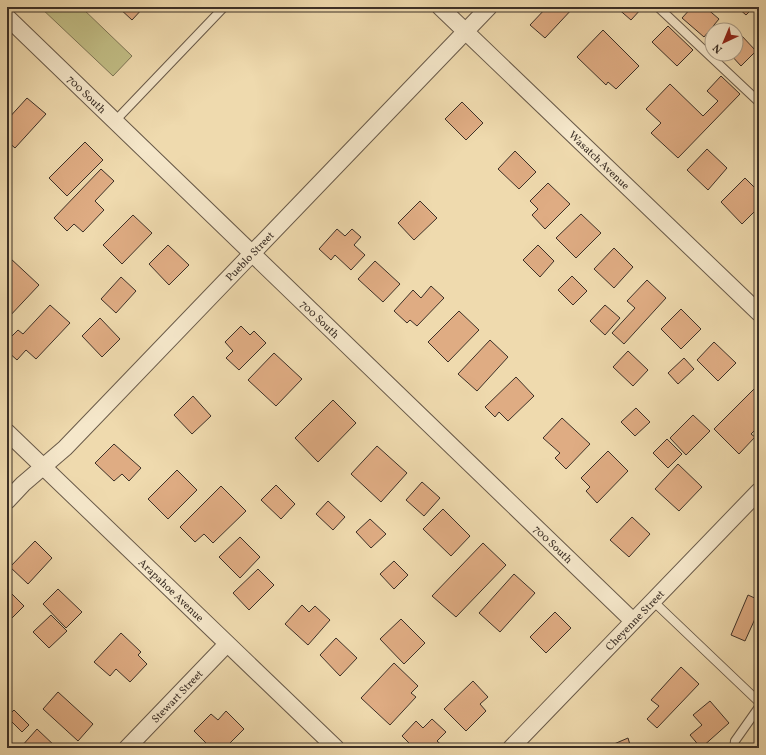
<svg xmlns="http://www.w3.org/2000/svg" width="766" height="755" viewBox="0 0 766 755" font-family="Vollkorn,serif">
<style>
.green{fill:#c1bd85;stroke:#7e7656}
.building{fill:#dfac83;stroke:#3c3027}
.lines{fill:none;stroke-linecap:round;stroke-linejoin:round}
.lane-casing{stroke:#695a49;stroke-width:10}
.street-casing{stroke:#695a49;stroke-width:18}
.lane{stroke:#f5e7ca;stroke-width:8}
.street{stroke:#f5e7ca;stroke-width:16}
.labels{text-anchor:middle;stroke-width:4;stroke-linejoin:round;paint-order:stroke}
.street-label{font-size:11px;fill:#3c3027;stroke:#f5e7ca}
</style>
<rect width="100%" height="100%" fill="#efdaae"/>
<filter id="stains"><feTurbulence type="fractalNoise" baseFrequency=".005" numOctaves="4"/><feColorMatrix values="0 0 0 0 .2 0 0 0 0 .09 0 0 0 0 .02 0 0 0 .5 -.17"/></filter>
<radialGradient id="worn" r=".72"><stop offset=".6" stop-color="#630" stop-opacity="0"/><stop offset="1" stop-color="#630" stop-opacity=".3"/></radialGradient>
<path class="green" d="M40,7H81L132,56L113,76Z"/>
<path class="building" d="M118,7H144L132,20Z
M547,7H574L545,38L530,25Z
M616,7H641L642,8L631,20Z
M692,7H705L719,19L704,37L682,18Z
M737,7H754L746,15Z
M668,26L693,50L677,66L652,42Z
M603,30L639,66L616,89L608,82L606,85L577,57Z
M741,35L756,51L741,66L730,54H736V40Z
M721,76L740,94L678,158L651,133L661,123L646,109L670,84L703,116L718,101L707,91Z
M27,98L46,114L15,148L7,141V120Z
M462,102L483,123L466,140L445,119Z
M85,142L103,160L67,196L49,178Z
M707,149L727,168L708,190L687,170Z
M515,151L536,172L519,189L498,169Z
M101,169L114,181L95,201L104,210L83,232L74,224L67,231L54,218Z
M745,178L759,192V207L742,224L721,202Z
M548,183L570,204L545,229L532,215L538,209L530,201Z
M420,201L437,218L414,240L398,223Z
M581,214L601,233L576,258L556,238Z
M133,215L152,233L122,264L103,245Z
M337,229L345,236L352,229L361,237L354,245L365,255L351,270L335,255L331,260L319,249Z
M168,245L189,265L169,285L149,264Z
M538,245L554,261L540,277L523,260Z
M614,248L633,267L614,288L594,269Z
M10,258L39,285L7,319V261Z
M375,261L400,284L383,302L358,279Z
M572,276L587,291L573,305L558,290Z
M121,277L136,291L116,313L101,299Z
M647,280L666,298L624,344L612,333L635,308L627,301Z
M431,286L444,298L417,326L410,320L407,323L394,311L413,290L421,298Z
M50,305L70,323L36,359L26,350L17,360L7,351V341L18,330L23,334Z
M605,305L620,318L605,335L590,321Z
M681,309L701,329L681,349L661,329Z
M459,311L479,330L448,362L428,342Z
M100,318L120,339L102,357L82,336Z
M241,326L250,335L254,331L266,343L239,370L226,358L233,351L225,342Z
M490,340L508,357L477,391L458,374Z
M714,342L736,363L718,381L697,360Z
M628,351L648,370L633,386L613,367Z
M274,353L302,379L276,406L248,380Z
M684,358L694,369L678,384L668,373Z
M516,377L534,396L508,421L499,412L495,417L485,407Z
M759,384V426L751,434L755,437L739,454L714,429Z
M193,396L211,416L192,434L174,415Z
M333,400L356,423L318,462L295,438Z
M636,408L650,422L635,436L621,422Z
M693,415L710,431L686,455L670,438Z
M562,418L590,444L566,469L555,458L560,453L543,438Z
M667,439L682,454L668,468L653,453Z
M114,444L141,468L129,481L122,474L114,481L95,463Z
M377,446L407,473L381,502L351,474Z
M608,451L628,471L597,503L586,491L590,487L581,478Z
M678,464L702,487L679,511L655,489Z
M177,470L197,490L168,519L148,499Z
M422,482L440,498L424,516L406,500Z
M276,485L295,504L281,519L261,500Z
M221,486L246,511L213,543L204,534L195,542L180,527Z
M328,501L345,517L333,530L316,514Z
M443,509L470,536L451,556L423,529Z
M632,517L650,534L629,557L610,540Z
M370,519L386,534L371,548L356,532Z
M240,537L260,557L240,578L219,557Z
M35,541L52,558L28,584L10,567Z
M483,543L506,565L456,617L432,596Z
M394,561L408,575L394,589L380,574Z
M258,569L274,585L249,610L233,593Z
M514,574L535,593L500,632L479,613Z
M7,589L24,606L7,623Z
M58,589L82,612L66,628L43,604Z
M748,595L759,600V610L745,641L731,635Z
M302,605L309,612L315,606L330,620L308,645L285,624Z
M555,612L571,628L546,653L530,637Z
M51,615L67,631L49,648L33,632Z
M401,619L425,643L404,664L380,639Z
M121,633L141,652L138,655L147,664L130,682L116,669L110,676L94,662Z
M336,638L357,658L340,676L320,655Z
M394,663L418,686L411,693L416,697L390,725L361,698Z
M681,667L699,684L657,728L647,719L659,706L651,700Z
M473,681L488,697L480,704L486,711L466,731L444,709Z
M58,692L93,724L78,741L43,709Z
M710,701L729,723L701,748L690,735L702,725L693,715Z
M14,710L29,725L22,732L7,717Z
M226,711L244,729L225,748H211L194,731L211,714L218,720Z
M432,719L446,732L437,741L445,748H414L402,736L416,721L423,728Z
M37,729L57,748H22L21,747Z
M628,738L631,748H616L614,744Z"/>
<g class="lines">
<defs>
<path id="lane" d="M658,7L759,102
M115,121L224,7
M653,601L759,702
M734,748L735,741L759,707"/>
<g id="street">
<path id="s1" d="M440,7L759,313"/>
<path id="s2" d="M7,17L633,621"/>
<path id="s3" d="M7,432L336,748"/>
<path id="s4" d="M7,501L23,484L65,448L489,7"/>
<path id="s5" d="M127,748L227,644"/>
<path id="s6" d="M511,748L759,491"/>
</g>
</defs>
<use href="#lane" class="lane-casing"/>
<use href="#street" class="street-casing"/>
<use href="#lane" class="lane"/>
<use href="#street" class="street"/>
</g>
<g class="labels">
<g class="street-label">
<text dy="4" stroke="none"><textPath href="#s2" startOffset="111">700 South</textPath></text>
<text dy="4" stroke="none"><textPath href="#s1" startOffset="221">Wasatch Avenue</textPath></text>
<text dy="4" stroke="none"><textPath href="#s4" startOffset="345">Pueblo Street</textPath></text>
<text dy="4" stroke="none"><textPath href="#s2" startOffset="435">700 South</textPath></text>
<text dy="4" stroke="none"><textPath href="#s2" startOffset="759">700 South</textPath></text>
<text dy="4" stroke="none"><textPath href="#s3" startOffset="228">Arapahoe Avenue</textPath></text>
<text dy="4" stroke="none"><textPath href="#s6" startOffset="178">Cheyenne Street</textPath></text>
<text dy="4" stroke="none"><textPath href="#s5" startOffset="72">Stewart Street</textPath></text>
</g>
</g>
<rect width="766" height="755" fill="none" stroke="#efdaae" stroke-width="24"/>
<rect x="8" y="8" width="750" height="739" fill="none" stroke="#3c3027" stroke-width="2"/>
<rect x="12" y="12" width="742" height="731" fill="none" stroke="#3c3027"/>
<g transform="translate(724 42) rotate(224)"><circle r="19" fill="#f5e7ca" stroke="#ab9e89"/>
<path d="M0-3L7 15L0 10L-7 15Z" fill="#8f2418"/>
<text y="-6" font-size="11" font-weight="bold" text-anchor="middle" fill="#3c3027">N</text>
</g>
<rect width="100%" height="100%" filter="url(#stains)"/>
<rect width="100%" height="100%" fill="url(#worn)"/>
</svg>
